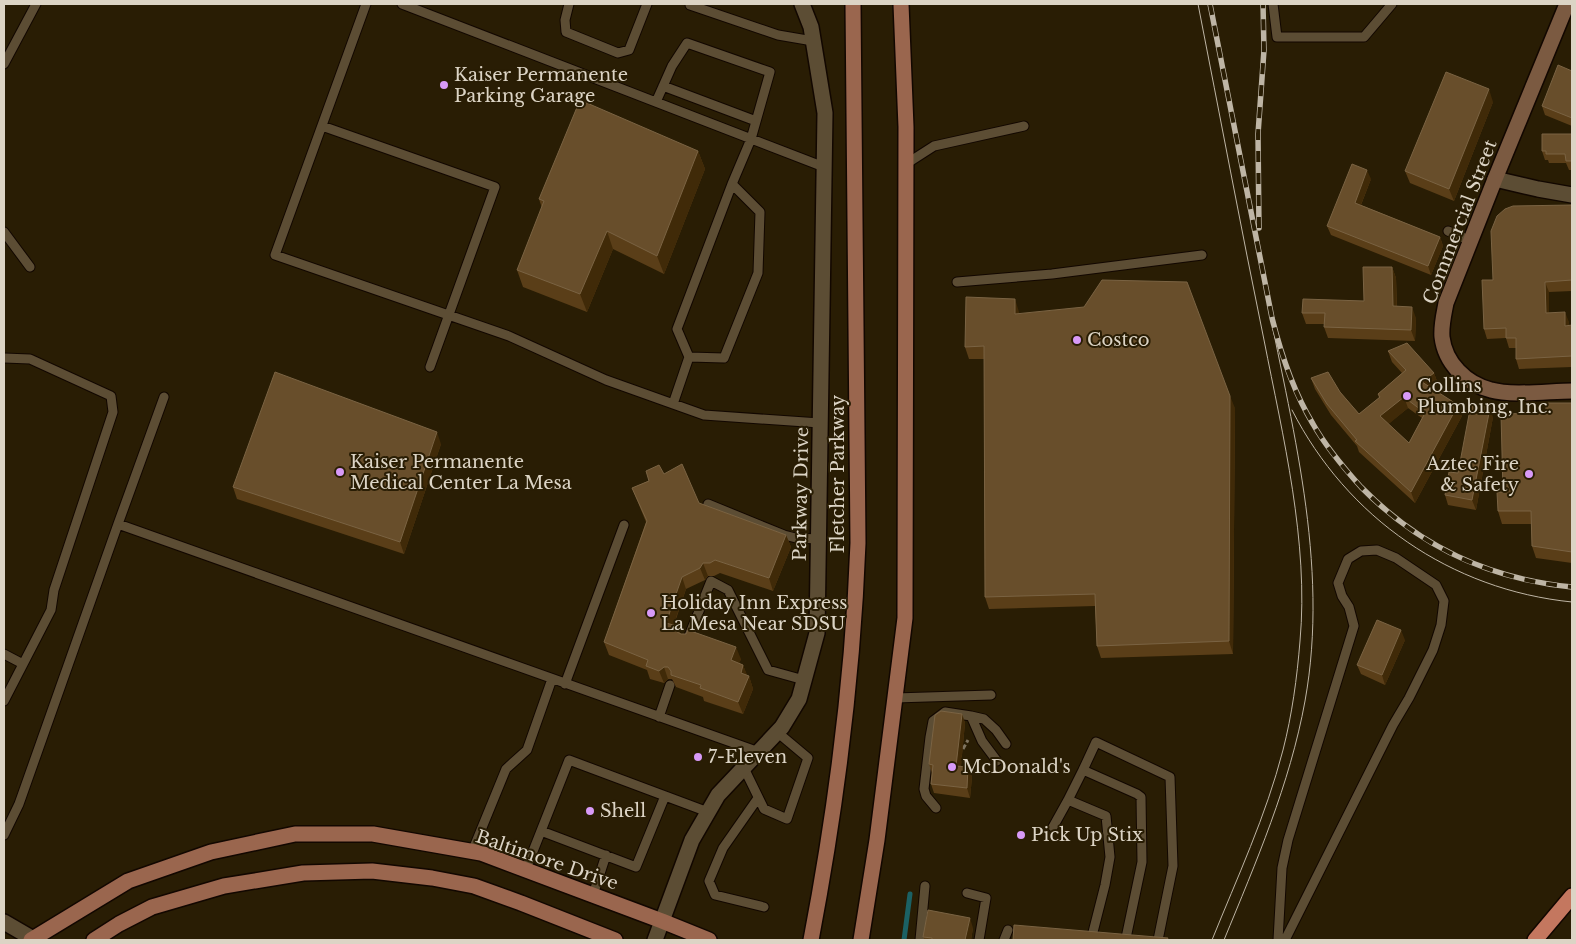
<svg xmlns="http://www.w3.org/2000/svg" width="1576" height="944" viewBox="0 0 1576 944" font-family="'Libre Baskerville',serif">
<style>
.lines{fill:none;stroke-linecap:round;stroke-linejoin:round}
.stream{stroke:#1b6164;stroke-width:5}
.service-casing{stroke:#120700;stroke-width:11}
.minor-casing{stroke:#120700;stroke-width:18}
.tertiary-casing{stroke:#120700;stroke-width:18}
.secondary-casing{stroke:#120700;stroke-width:18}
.primary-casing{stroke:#120700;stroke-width:18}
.motorway-casing{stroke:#120700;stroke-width:18}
.path{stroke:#7e735f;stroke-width:3;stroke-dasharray:5 2.5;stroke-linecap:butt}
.service{stroke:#5c4d34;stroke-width:9}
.minor{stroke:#5c4d34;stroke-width:15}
.tertiary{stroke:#5c4d34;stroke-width:15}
.secondary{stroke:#7b5a41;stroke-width:15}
.primary{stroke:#9a664e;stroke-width:15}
.motorway{stroke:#c4775f;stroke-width:15}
.tram{stroke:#beb5a5;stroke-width:1}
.rail-casing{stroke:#beb5a5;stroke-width:5.5}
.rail{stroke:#291d04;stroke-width:4;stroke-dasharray:11;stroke-linecap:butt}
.wall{fill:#5a3e18;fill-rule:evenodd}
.shaded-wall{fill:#402a08}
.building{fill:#684e2b;stroke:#7a6343;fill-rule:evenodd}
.poi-dot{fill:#d89af8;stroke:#291d04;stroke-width:2}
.labels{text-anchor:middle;stroke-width:4;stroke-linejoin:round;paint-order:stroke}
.poi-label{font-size:18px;fill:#dcd4c5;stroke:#291d04;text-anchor:start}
.street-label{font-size:18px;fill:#dcd4c5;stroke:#291d04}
</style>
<rect width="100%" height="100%" fill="#291d04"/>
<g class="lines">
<path class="stream" d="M904,940L910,894"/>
<defs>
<path id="service" d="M366,4L275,255L509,336L606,380L704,415L820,423
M402,4L824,167
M569,4L565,20L566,32L618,53L629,50L647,4
M691,4L690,5L778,35L813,41
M1273,4L1277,37H1364L1392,4
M4,64L36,4
M663,86L756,121
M656,102L672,66L687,43L770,72L751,139L732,184L677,329L689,357L673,404
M322,126L495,187L430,367
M906,164L934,146L1024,126
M1448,231L1471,241
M4,232L30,267
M957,282L1052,274L1202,255
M689,357L724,358L758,273L760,212L732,184
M4,358L30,359L111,396L113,412L54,590L51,610L4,701
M708,504L784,535L796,538L819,539
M118,524L759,752
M687,641L711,581L728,590L768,670L804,680
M4,654L23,664
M565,684L624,525
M895,698L991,695
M971,716L984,719L996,730L1006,744
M659,717L670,685
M744,768L764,809L787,819L808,758L777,732
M1083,770L1096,742L1170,777L1173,866L1158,940
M758,798L723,848L709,881L715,895L764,907
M1068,800L1083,770L1137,794L1141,797L1142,862L1126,938
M936,808L926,796L924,789L930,737L933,721L945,712L971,716L982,741L997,761
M1053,827L1068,800L1106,816L1110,857L1105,885L1092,936
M541,831L636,867L665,796
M4,835L19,804L118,524L164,397
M472,852L506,769L527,750L552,679
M526,869L569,760L708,812
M967,893L986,898L979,940
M593,895L606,855
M920,940L925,886
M1004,940L1008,930
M1278,940L1282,868L1288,840L1354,626L1349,607L1342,596L1338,583L1348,559L1361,551L1377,550L1396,558L1436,585L1444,601L1441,625L1433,650L1409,698L1393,725L1285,940"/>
<path id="minor" d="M1495,179L1538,189L1572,195"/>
<path id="tertiary" d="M4,922L35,940
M655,940L692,840L718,795L782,727L799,699L817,633L825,113L811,27L802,4"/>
<path id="secondary" d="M1567,4L1495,179L1446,303C1444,314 1441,325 1442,337C1445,363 1466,384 1491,390C1512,396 1550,391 1572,391"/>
<path id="primary" d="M31,940L128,881L211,852L295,834H373L481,853L662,921L709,940
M94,940L119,924L152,907L224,886L303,873L372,871L432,878L474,886L521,903L615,940
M811,940C836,809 853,676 858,543L853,4
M861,940L877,840L905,618L906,127L901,4"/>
<path id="motorway" d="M1535,940L1572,896"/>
</defs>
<use href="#service" class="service-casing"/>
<use href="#minor" class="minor-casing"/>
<use href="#tertiary" class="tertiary-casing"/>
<use href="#secondary" class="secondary-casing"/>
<use href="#primary" class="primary-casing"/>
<use href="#motorway" class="motorway-casing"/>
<path class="path" d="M963,749L968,740"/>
<use href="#service" class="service"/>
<use href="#minor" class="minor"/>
<use href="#tertiary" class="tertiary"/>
<use href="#secondary" class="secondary"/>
<use href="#primary" class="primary"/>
<use href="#motorway" class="motorway"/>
<path class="tram" d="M1198,4C1220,116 1241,228 1264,340C1283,437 1309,542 1300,641C1297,678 1292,715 1283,750C1266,816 1237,878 1212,940
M1292,410C1347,518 1451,590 1572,602
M1224,940C1256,862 1290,784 1305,701C1330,563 1291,424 1265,289"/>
<defs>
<path id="rail" d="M1210,4L1272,318C1281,354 1293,391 1313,424C1326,447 1343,467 1361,487C1420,547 1489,579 1572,587
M1259,228L1258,134L1264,50L1263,4"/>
</defs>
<use href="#rail" class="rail-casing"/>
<use href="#rail" class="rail"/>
</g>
<path class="wall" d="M1572,71V126L1545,115L1542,106Z
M1493,102L1454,201L1410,183L1405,171Z
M1572,134V170H1569L1566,163H1549L1548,160H1545L1542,151Z
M698,151L705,169L664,274L613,249L587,312L523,287L517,270L542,208L539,199Z
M1371,179L1361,205L1440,237L1443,246L1431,275L1331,235L1327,226Z
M1572,205V291L1549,292V313L1569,322V326L1572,325V367L1519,369L1516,359V348H1509L1506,338L1487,339L1484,329L1493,280Z
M1392,267L1396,278L1397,306L1416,318L1415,341L1328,338L1324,327V324H1306L1302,313L1364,301Z
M1019,312V314L1235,408L1233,654L1101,658L1097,646L1095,606L989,609L985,597L984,359H969L965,347Z
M1388,351L1434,373L1438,384L1432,388L1462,416L1415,503L1359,452L1357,446L1331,415L1315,389L1311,378L1340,392L1359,414L1379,398L1378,394L1402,373L1392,362ZM1408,408L1422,418L1409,443L1388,424Z
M1572,403V563L1536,558L1532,546L1531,524H1502L1498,511L1503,492L1546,413Z
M1493,417L1476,510L1448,505L1445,495Z
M441,444L404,554L237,499L233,487Z
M664,474L699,503L786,535L791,547L773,591L720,573L714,576H708L705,580L686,589L674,625L681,634L741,659L739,663L743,665L747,676H749L753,689L743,714L704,701L703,697L676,687L672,679H668L664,683L650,679L647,670L609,655L604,642L646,522L632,488Z
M1405,640L1385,685L1361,674L1357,665Z
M962,714L965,723L961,766L968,767L972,777L970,798L934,793L931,784L932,773L929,764Z
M973,928L971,940H925L923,937Z"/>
<path class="shaded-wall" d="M1489,89L1493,102L1454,201L1449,189Z
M698,151L705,169L664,274L657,256Z
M1367,170L1371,179L1358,212L1355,203Z
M607,231L613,249L587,312L580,294Z
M1440,237L1443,246L1431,275L1428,266Z
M1392,267L1396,278L1397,318L1393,306Z
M1545,282L1549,292V323L1546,313Z
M1015,299L1019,312L1020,327L1015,314Z
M1412,307L1416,318L1415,341L1411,330Z
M1565,312L1569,322V336L1565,326Z
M1434,373L1438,384L1426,393L1422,382Z
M1230,396L1235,408L1233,654L1229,641Z
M1404,397L1408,408L1384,428L1380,416Z
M1458,405L1462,416L1415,503L1411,492Z
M1490,408L1493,417L1476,510L1472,500Z
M437,432L441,444L404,554L400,542Z
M786,535L791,547L773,591L769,578Z
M703,563L708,576L705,580L700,568Z
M682,577L686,589L670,635L666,623Z
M1401,630L1405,640L1385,685L1382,675Z
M736,647L741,659L736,672L731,660Z
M743,665L748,677L749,676L753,689L743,714L738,702L741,673Z
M664,667L668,679L664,683L659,671Z
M962,714L965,723L960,775L956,766Z
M968,767L972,777L970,798L967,788Z
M970,918L973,928L971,940H965Z"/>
<path class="building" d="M1558,65L1572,71V118L1542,106Z
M1446,72L1489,89L1449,189L1405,171Z
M580,100L698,151L657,256L607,231L580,294L517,270L544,201L539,199Z
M1542,134H1572V161H1566L1565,154H1546V151H1542Z
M1352,164L1367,170L1355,203L1440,237L1428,266L1327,226Z
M1572,205V280L1545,282L1546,313L1565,312V326L1572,325V356L1516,359V338H1506V328L1484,329L1482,280H1493L1491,231L1497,216L1505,209L1513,206Z
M1363,267H1392L1393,306L1412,307L1411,330L1324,327L1325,313H1302L1303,299L1364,301Z
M1102,280L1187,282L1230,396L1229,641L1097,646L1095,594L985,597L984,346L965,347L966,297L1015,299V314L1084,307Z
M1407,343L1434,373L1422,382L1458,405L1411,492L1355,441L1357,440L1327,404L1311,378L1328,372L1340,392L1359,414L1380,397L1378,394L1406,370L1388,351ZM1404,397L1425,413L1409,443L1380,416Z
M275,372L437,432L400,542L233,487Z
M1546,403H1572V552L1532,546L1531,511H1498L1497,492H1503L1501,414L1546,413Z
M1471,404L1490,408L1472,500L1445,495L1449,472L1458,473Z
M682,464L699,503L786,535L769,578L715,560L710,563H703L700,568L682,577L666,623L677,626V632L681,634H686L688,630L736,647L731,660L743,665L741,673L749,676L738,702L700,688L701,685L671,675V671L668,667H664L659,671L646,666L648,660L604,642L647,521L632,488L649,481L646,471L659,465L664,474Z
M1377,620L1401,630L1382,675L1357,665Z
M941,711L962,714L956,766L968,767L967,788L931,784L933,765L929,764L935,715Z
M928,910L970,918L965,940H932V938L923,937Z
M1014,925L1168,938L1167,940H1013Z"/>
<g class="poi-dot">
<circle cx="444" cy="85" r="5"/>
<circle cx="1077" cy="340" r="5"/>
<circle cx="1407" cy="396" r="5"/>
<circle cx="340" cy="472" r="5"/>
<circle cx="1529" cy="474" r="5"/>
<circle cx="651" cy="613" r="5"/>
<circle cx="698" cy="757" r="5"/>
<circle cx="952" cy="767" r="5"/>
<circle cx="590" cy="811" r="5"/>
<circle cx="1021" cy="835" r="5"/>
</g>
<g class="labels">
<g class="poi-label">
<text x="454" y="81">Kaiser Permanente<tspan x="454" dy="21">Parking Garage</tspan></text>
<text x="1087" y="346">Costco</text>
<text x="1417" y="392">Collins<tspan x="1417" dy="21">Plumbing, Inc.</tspan></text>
<text x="350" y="468">Kaiser Permanente<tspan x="350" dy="21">Medical Center La Mesa</tspan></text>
<text x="1519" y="470" text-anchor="end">Aztec Fire<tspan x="1519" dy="21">&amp; Safety</tspan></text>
<text x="661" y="609">Holiday Inn Express<tspan x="661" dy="21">La Mesa Near SDSU</tspan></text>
<text x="708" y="763">7-Eleven</text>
<text x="962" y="773">McDonald's</text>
<text x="600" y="817">Shell</text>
<text x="1031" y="841">Pick Up Stix</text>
</g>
<g class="street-label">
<text transform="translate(1460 222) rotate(-69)" y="6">Commercial Street</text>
<text transform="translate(838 474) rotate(-90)" y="6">Fletcher Parkway</text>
<text transform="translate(801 494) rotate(-89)" y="6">Parkway Drive</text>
<text transform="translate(547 860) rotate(19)" y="6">Baltimore Drive</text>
</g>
</g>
<rect width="1576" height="944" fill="none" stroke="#dcd4c5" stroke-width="10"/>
</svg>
